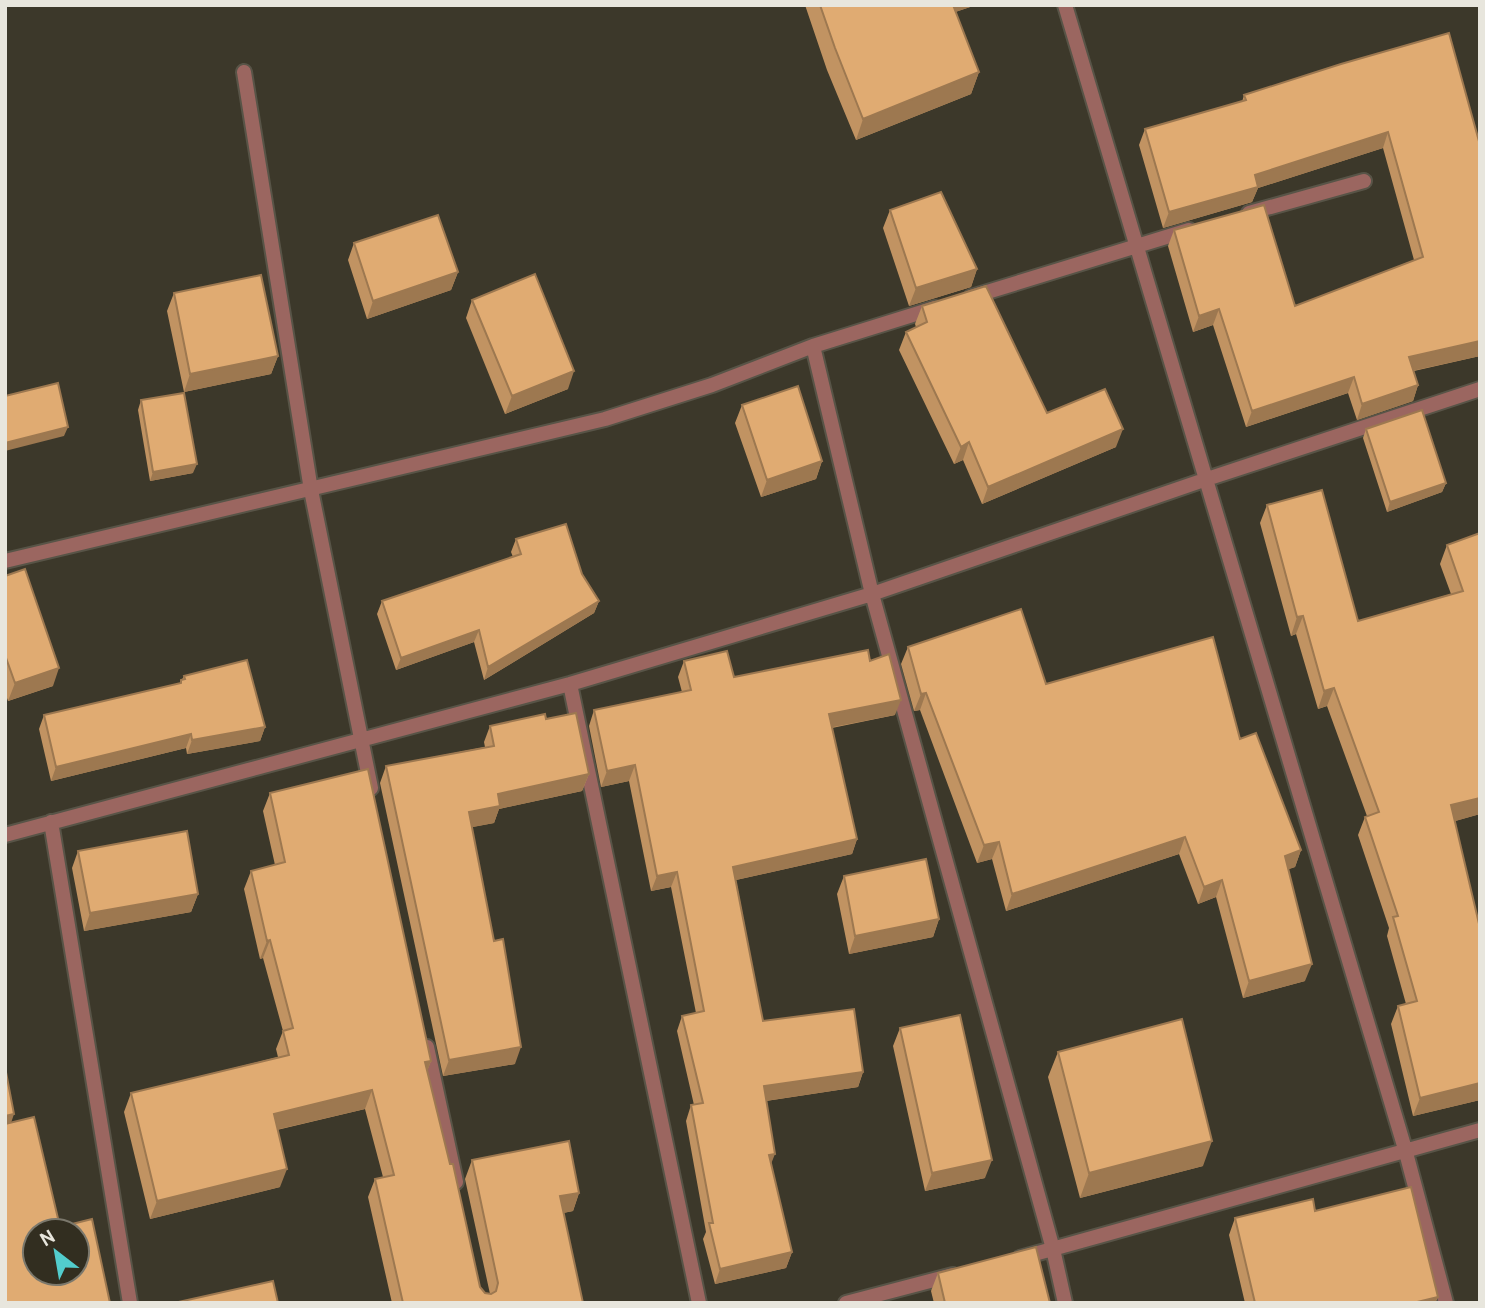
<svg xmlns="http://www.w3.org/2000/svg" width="1485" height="1308" viewBox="0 0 1485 1308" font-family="Cabin,sans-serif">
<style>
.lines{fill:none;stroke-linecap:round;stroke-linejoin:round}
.street-casing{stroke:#585447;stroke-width:18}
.street{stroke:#9b6660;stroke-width:14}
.wall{fill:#c19362}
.shaded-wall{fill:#9d7850}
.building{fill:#e0ab72;stroke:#9d7850;stroke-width:2;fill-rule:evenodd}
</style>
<rect width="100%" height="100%" fill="#3c382a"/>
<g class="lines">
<defs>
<path id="street" d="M1065,5L1405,1149L1446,1303
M244,72L311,490L371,788
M1249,213L1364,181
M971,297L1189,230
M813,346L872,594L1053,1249L1065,1303
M5,561L605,419L712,385L813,346L935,308
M570,684L699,1303
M51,822L130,1303
M5,835L570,684L872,594L1207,479L1480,389
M427,1047L456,1182
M1020,1258L1480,1130
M846,1303L953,1275"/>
</defs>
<use href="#street" class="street-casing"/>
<use href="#street" class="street"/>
</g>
<path class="wall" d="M805,5H976L955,12L979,72L971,94L856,140L827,70Z
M1244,95L1480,145V356L1414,371L1418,385L1413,401L1357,420L1348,393L1246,427L1213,325L1193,332L1168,246L1174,230L1295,306L1414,260L1383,148L1258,188L1252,202L1163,228L1139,145L1145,129L1242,102Z
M890,210L977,269L971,287L909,306L883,228Z
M354,243L458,272L451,290L367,319L348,260Z
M174,293L278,356L271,374L184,392L167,311Z
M472,300L568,389L505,414L466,318Z
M922,306L1047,413L1116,447L982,504L963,460L954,464L899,350L906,332L916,327L915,324Z
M141,400L193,473L150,481L138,410Z
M742,405L822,461L816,479L761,497L735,423Z
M1366,429L1446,483L1442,492L1387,512L1363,438Z
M1267,505L1358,621L1451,594L1440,564L1447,545L1480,533V814L1455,821L1480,1100L1413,1116L1391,1024L1398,1006L1406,1004L1387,936L1389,928L1358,835L1365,817L1367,816L1327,706L1318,709L1296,634L1291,636L1260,523Z
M516,539L582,574L599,601L594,613L484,680L474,642L396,670L377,614L382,601L513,557L511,552Z
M5,576L53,686L8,701L5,692Z
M908,647L1046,684L1240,739L1301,850L1295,867L1288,869L1305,981L1243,998L1216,897L1198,904L1179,854L1006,911L992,859L977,863L920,710L914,711L901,664Z
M684,661L734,677L870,661L895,715L832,728L857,839L852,854L736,880L763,1021L863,1072L858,1087L766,1101L771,1164L792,1252L786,1268L715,1284L703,1239L706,1232L686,1121L691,1105H694L677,1031L682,1016L696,1013L671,887L651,891L629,781L601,787L589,726L594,710L682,692L678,677Z
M184,676L265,727L260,741L187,754L186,748L51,781L39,729L44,715L180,683Z
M546,719L589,774L582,791L499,809L494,823L472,827L515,1064L443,1076L380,783L386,766L485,747L484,742L490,726Z
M270,793L431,1061L427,1071L480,1287L485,1293L490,1294L465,1179L472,1160L579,1193L573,1211L563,1213L583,1303H392L368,1197L375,1179L383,1177L365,1109L277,1130L280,1187L150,1219L124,1112L131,1093L278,1057L276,1049L283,1031L263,958L260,959L244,889L251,871L275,865L263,811Z
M78,851L198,894L191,912L84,931L72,868Z
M844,876L939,919L933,937L849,954L837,894Z
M900,1028L985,1178L925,1191L893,1046Z
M1058,1052L1203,1166L1080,1198L1048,1077Z
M1315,1211L1438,1297L1435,1303H1245L1229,1235L1235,1218Z
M938,1273L1050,1303H934L931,1291Z"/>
<path class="shaded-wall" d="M945,5H976L941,17Z
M979,72L971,94L856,140L863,119Z
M1388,132L1383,148L1258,188L1252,202L1163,228L1169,212L1255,175Z
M977,269L971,287L909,306L916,288Z
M458,272L451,290L367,319L373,301Z
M1219,309L1213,325L1193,332L1199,316Z
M1480,341V356L1403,373L1409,357Z
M278,356L271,374L184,392L190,374Z
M574,371L568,389L505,414L512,396Z
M1354,377L1348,393L1246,427L1252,411Z
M1418,385L1413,401L1357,420L1362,404Z
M68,427L64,436L5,451V443Z
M1123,429L1116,447L982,504L988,487Z
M969,442L963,460L954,464L961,447Z
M822,461L816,479L761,497L767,480Z
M197,464L193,473L150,481L153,472Z
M1446,483L1442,492L1387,512L1390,502Z
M599,601L594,613L484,680L488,667Z
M1303,616L1296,634L1291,636L1297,617Z
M479,630L474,642L396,670L401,658Z
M59,668L53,686L8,701L15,683Z
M1334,688L1327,706L1318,709L1324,691Z
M926,693L920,710L914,711L921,694Z
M901,700L895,715L823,729L829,714Z
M265,727L260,741L187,754L192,740Z
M191,734L186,748L51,781L56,767Z
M635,765L629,781L601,787L607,771Z
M589,774L582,791L499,809L494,823L463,829L469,812L498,794Z
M1480,798V814L1445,824L1451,805Z
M1185,837L1179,854L1006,911L1012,894Z
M857,839L852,854L727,882L733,867Z
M999,842L992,859L977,863L984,845Z
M1301,850L1295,867L1279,873L1285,856Z
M677,872L671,887L651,891L657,876Z
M1222,880L1216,897L1198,904L1204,887Z
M198,894L191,912L84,931L90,913Z
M939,919L933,937L849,954L855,936Z
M270,940L263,958L260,959L267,941Z
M1312,964L1305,981L1243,998L1249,981Z
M521,1047L515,1064L443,1076L449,1060Z
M431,1061L424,1080L425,1062Z
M863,1072L858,1087L758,1102L764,1086Z
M1480,1083V1100L1413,1116L1420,1098Z
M372,1090L365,1109L267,1132L274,1114Z
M14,1114L8,1132L5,1133V1116Z
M1212,1141L1203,1166L1080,1198L1089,1173Z
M775,1154L769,1169V1155Z
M992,1160L985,1178L925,1191L932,1173Z
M287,1169L280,1187L150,1219L157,1201Z
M579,1193L573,1211L553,1215L560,1196Z
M792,1252L786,1268L715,1284L720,1269Z
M1438,1297L1435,1303H1413Z"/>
<path class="building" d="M820,5H953L979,72L863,119L835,48Z
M1449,33L1480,145V341L1409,357L1418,385L1362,404L1354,377L1252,411L1219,309L1199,316L1174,230L1264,205L1295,306L1423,257L1388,132L1255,175L1258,187L1169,212L1145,129L1246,100L1244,95L1341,64Z
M941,192L977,269L916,288L890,210Z
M438,215L458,272L373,301L354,243Z
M535,274L574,371L512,396L472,300Z
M261,275L278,356L190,374L174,293Z
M986,286L1047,413L1105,389L1123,429L988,487L969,442L961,447L906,332L927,322L922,306Z
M58,383L68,427L5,443V396Z
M798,386L822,461L767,480L742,405Z
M184,393L197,464L153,472L141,400Z
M1422,410L1446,483L1390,502L1366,429Z
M1322,490L1358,621L1463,591L1447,545L1480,533V798L1451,805L1480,928V1083L1420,1098L1398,1006L1417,1001L1393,917L1398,916L1365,817L1379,812L1334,688L1324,691L1303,616L1297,617L1267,505Z
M566,524L582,574L599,601L488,667L479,630L401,658L382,601L521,554L516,539Z
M25,569L59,668L15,683L5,655V576Z
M1021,609L1046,684L1213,637L1240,739L1256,733L1301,850L1285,856L1312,964L1249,981L1222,880L1204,887L1185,837L1012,894L999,842L984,845L926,693L921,694L908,647Z
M868,650L870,661L889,654L901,700L829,714L857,839L733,867L763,1021L854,1009L863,1072L764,1086L775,1154L769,1155L792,1252L720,1269L709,1223H713L691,1105L703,1103L682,1016L704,1011L677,872L657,876L635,765L607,771L594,710L691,690L684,661L727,651L734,677Z
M247,660L265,727L192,740L191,734L56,767L44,715L181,683V680L185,679L184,676Z
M576,713L589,774L498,794L500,806L469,812L494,941L503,939L521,1047L449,1060L386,766L494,746L490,726L545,714L546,719Z
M368,769L431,1061L425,1062L450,1164H453L480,1287L485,1293L491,1294L496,1291L498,1283L472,1160L569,1141L579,1193L560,1196L583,1303H403L375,1179L394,1175L372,1090L274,1114L287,1169L157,1201L131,1093L289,1055L283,1031L293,1028L270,940L267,941L251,871L285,862L270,793Z
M187,831L198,894L90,913L78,851Z
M926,859L939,919L855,936L844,876Z
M960,1015L992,1160L932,1173L900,1028Z
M1182,1019L1212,1141L1089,1173L1058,1052Z
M5,1067L14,1114L5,1116Z
M34,1117L60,1227L92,1219L110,1303H5V1124ZM35,1231H77V1273H35Z
M1411,1187L1438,1297L1413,1303H1255L1235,1218L1313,1199L1315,1211Z
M1036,1247L1050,1303H945L938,1273Z
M273,1281L278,1303H174Z"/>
<rect width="1485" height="1308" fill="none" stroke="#e8e6dd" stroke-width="14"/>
<g transform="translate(56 1252) rotate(329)"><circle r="33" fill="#322e20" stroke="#7b786c" stroke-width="2"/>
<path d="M0-5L12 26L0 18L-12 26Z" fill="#52cdcd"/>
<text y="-10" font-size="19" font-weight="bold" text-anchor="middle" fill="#e8e6dd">N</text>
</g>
</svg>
